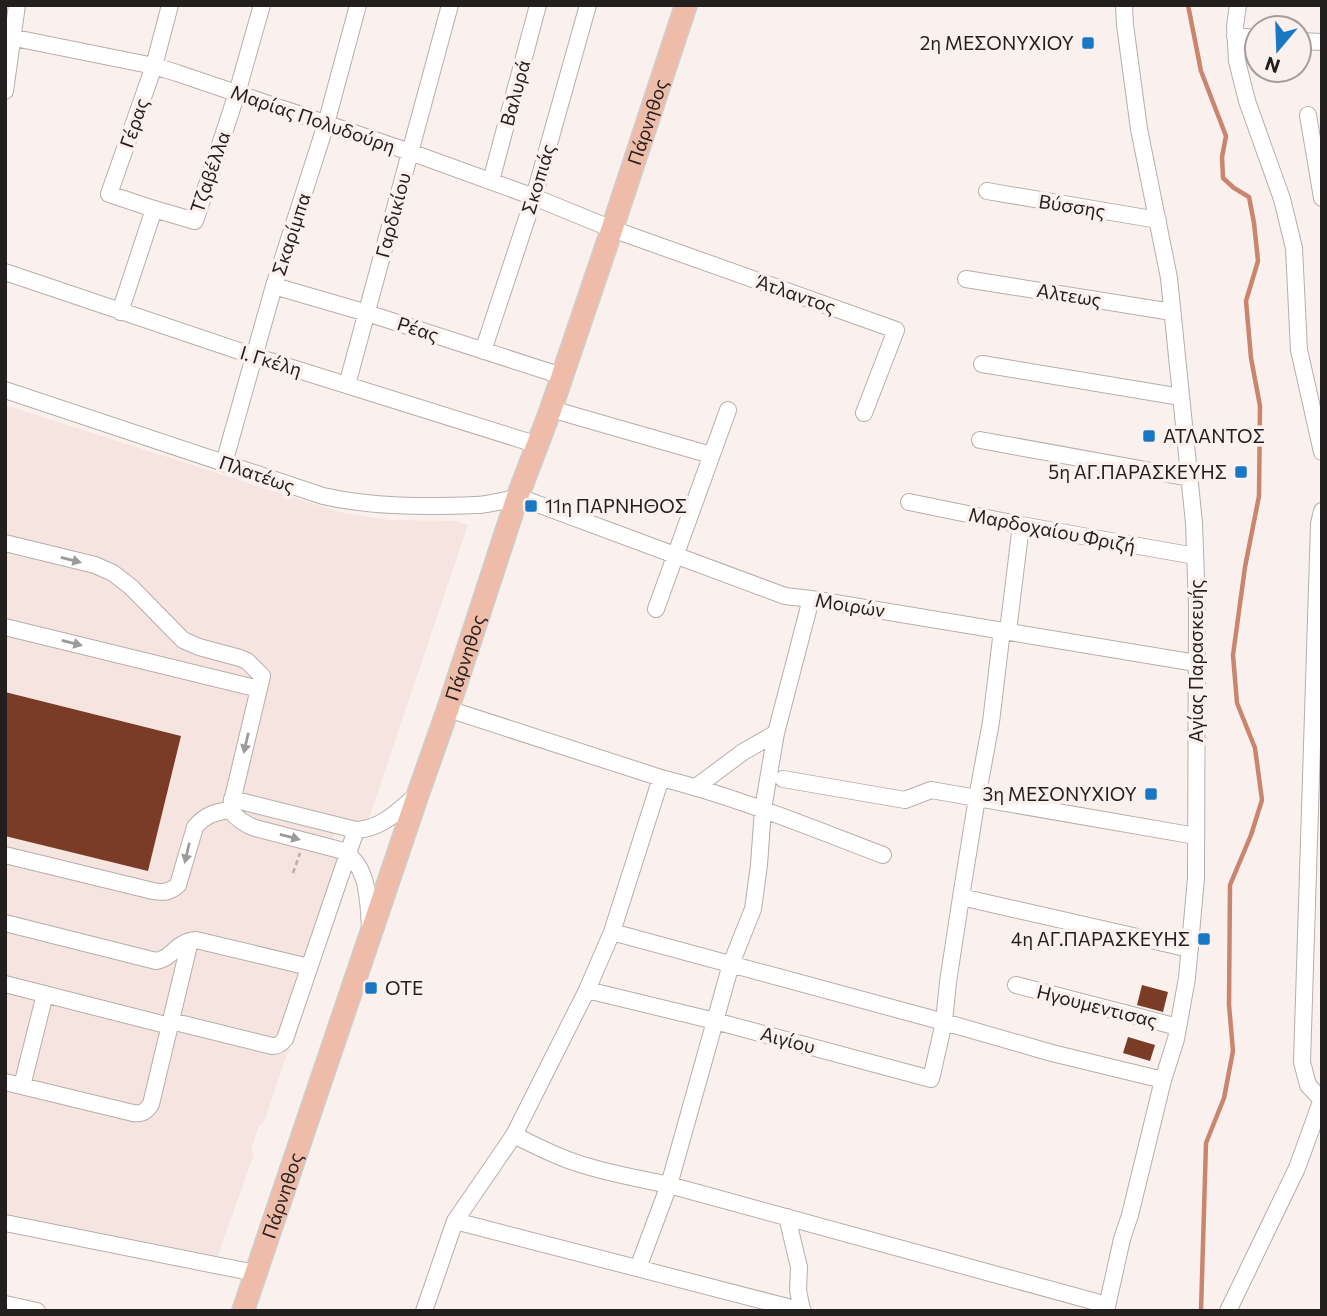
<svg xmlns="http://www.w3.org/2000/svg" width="1327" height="1316" viewBox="0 0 1327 1316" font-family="Commissioner,sans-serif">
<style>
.built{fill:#f5e4df}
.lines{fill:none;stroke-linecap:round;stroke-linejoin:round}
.stream{stroke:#ca856e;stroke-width:4.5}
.building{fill:#7a3c27}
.minor-casing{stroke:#b6aeab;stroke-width:18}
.major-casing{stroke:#cecece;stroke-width:24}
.path{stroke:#b6afad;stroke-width:2.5;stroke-dasharray:5 3.5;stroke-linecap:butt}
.minor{stroke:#fff;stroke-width:16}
.major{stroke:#efbcaa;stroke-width:21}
.oneway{fill:#9c9a9a}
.poi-dot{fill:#1977c4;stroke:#faf1ee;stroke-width:2.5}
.labels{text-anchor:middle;stroke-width:7;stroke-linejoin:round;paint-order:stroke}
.poi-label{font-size:19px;fill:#221f1e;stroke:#faf1ee;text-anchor:end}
.street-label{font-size:19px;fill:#221f1e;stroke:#faf1ee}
</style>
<rect width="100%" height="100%" fill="#faf1ee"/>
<path class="built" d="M5,405L339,512L389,520L455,521L468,525L369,818L362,823L338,818L329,855L336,857L338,865L350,869L264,1122L259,1126L251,1150L254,1154L214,1266L5,1219Z"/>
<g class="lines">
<path class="stream" d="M1188,5L1201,71L1226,136L1222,157L1223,178L1234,188L1249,197L1254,223L1258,261L1246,301L1251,358L1260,406L1259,496L1245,567L1233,655L1237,703L1255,748L1262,800L1251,835L1230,885L1229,1005L1233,1051L1224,1098L1206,1143L1201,1311"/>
</g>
<path class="building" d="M5,692L181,736L148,871L5,836Z
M1142,985L1168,992L1163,1012L1137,1005Z
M1128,1037L1155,1045L1150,1061L1123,1053Z"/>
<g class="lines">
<defs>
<path id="minor" d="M170,5L154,66L109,194L154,209L195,221L237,93L262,5
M1238,5L1235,26L1237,61L1247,101L1282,199L1294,248L1299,350L1322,452
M5,36L154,66L177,73L410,152L534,197L612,229L896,330L864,413
M1235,36L1257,38
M1299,41L1322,42
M5,91L17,5
M1308,115L1322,198
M491,181L538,5
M987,191L1158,220
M5,272L254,356L538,445
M966,279L1172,312
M274,286L367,313L562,376
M120,312L154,209
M483,351L534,197L588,5
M982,364L1181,397
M347,385L450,5
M5,390L323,496C372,507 425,507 476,505C491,505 510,497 524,499L785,596L811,599L1196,663
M551,409L711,455
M980,440L1190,478
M224,463L274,286L326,124L358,5
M909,502L1021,525L1195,556
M1322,511L1319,524L1302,1062L1308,1085L1322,1100
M5,543L95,565L113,573L131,587L183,640L199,647L240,658L247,661L262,676L230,810
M656,609L728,410
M5,627L259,689
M1008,631L1021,525
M448,709L661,778C737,797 809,827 883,855
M783,779L905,800L931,790L1196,836
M696,787L743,752L776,733L811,599
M232,799L356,830C382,829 399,810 418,794
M230,810C237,819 244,824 255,828L340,850C369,863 368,900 370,927
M5,855L153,891C164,893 170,892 178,885L195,827C205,815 215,812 230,810
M961,897L1190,949
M5,923L156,961C174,958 173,943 196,940L309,967
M612,932L944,1022L1052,1053L1163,1080
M5,984L170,1026
M1016,985L1178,1027
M587,990L715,1021L931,1079L944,1022L948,982L961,897L977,798L991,722L1002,630
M171,1021L272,1046C278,1046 281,1044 285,1039L356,830
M5,1082L133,1113C142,1114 146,1112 151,1104L190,941
M22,1086L45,994
M514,1135C534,1145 553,1155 574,1162C605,1173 637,1178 669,1185L1107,1305
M787,1217L799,1267L798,1290L802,1310
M455,1221L803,1311
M5,1223L255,1273
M638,1268L669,1185L731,964L753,909L759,865L763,809L776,733
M5,1304L37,1311
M424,1311L455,1221L514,1135L587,990L612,932L661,778
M1106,1311L1122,1239L1130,1215L1163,1080L1176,1039L1187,978L1196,878L1197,607L1194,523L1169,278L1139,129L1125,25L1124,5
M1228,1311L1297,1168L1322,1099"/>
<g id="major">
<path id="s1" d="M243,1311L418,794L448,709L517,498L551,409L612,229L686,5"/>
</g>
</defs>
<use href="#minor" class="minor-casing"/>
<use href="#major" class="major-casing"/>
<path class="path" d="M293,873L300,853"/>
<use href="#minor" class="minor"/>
<use href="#major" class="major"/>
</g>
<defs><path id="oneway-solid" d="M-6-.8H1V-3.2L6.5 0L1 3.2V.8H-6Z" transform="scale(1.75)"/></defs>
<g class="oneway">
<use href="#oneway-solid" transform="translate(71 560) rotate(14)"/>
<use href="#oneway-solid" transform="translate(72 643) rotate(14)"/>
<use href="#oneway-solid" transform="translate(246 743) rotate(103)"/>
<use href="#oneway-solid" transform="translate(290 837) rotate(15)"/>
<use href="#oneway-solid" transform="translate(187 853) rotate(103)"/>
</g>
<g class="poi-dot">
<rect x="1081" y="36" width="14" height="14" rx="3.5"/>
<rect x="1142" y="429" width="14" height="14" rx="3.5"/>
<rect x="1234" y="465" width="14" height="14" rx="3.5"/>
<rect x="524" y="499" width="14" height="14" rx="3.5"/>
<rect x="1144" y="787" width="14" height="14" rx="3.5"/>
<rect x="1197" y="932" width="14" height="14" rx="3.5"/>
<rect x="364" y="981" width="14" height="14" rx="3.5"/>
</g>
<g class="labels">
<g class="poi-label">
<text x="1074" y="50">2η ΜΕΣΟΝΥΧΙΟΥ</text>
<text x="1163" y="443" text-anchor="start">ΑΤΛΑΝΤΟΣ</text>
<text x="1227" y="479">5η ΑΓ.ΠΑΡΑΣΚΕΥΗΣ</text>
<text x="545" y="513" text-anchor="start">11η ΠΑΡΝΗΘΟΣ</text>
<text x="1137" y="801">3η ΜΕΣΟΝΥΧΙΟΥ</text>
<text x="1190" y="946">4η ΑΓ.ΠΑΡΑΣΚΕΥΗΣ</text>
<text x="385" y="995" text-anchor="start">ΟΤΕ</text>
</g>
<g class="street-label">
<text transform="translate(515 93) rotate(-75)" y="7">Βαλυρά</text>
<text transform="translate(313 119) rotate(19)" y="7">Μαρίας Πολυδούρη</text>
<text dy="7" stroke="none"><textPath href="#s1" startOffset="1256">Πάρνηθος</textPath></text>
<text transform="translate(134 123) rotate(-71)" y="7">Γέρας</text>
<text transform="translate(210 172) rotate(-71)" y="7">Τζαβέλλα</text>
<text transform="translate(538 179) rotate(-73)" y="7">Σκοπιάς</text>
<text transform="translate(1072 206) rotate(9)" y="7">Βύσσης</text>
<text transform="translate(393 215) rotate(-75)" y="7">Γαρδικίου</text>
<text transform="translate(291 234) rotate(-72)" y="7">Σκαρίμπα</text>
<text transform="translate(796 294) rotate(19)" y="7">Άτλαντος</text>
<text transform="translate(1069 295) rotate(9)" y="7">Αλτεως</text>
<text transform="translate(418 329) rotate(18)" y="7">Ρέας</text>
<text transform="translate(271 361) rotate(17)" y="7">Ι. Γκέλη</text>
<text transform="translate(257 474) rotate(19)" y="7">Πλατέως</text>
<text transform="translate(1052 530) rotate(11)" y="7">Μαρδοχαίου Φριζή</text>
<text transform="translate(850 605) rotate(9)" y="7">Μοιρών</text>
<text dy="7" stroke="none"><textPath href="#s1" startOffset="690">Πάρνηθος</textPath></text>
<text transform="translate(1196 661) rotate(-90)" y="7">Αγίας Παρασκευής</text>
<text transform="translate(1097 1006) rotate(14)" y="7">Ηγουμεντισας</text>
<text transform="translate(788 1040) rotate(15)" y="7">Αιγίου</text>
<text dy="7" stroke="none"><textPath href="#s1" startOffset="122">Πάρνηθος</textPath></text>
</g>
</g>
<rect width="1327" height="1316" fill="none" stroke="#221f1e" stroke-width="14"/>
<g transform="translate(1278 49) rotate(199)"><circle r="33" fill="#faf1ee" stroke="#a49d9b" stroke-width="2"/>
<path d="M0-5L12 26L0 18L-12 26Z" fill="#1977c4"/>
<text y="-10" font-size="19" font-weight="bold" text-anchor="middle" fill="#221f1e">N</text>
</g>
</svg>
